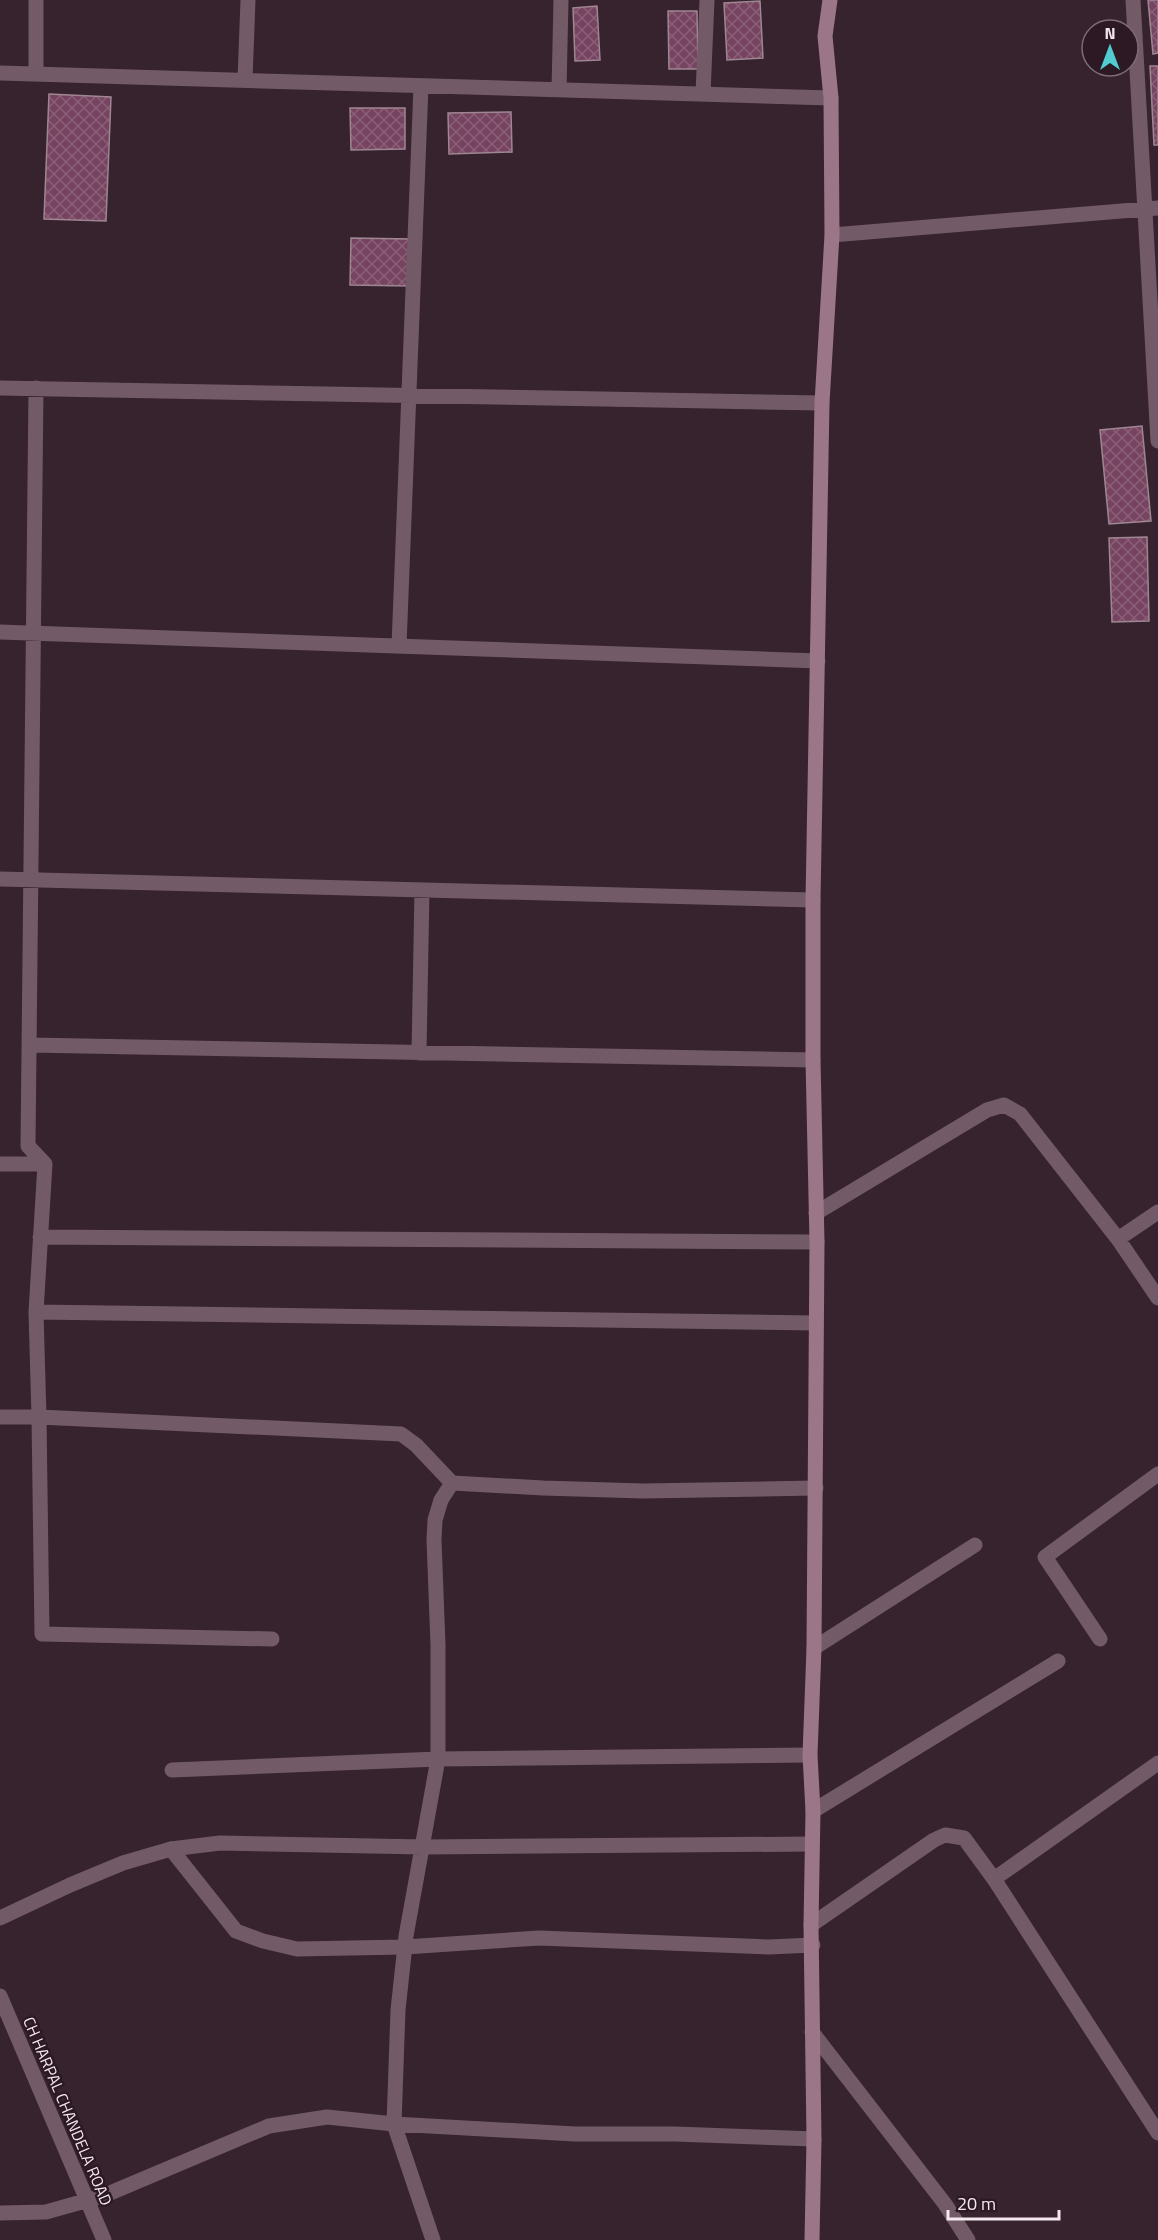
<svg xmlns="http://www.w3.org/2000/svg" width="1158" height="2240" viewBox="0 0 1158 2240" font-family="'Titillium Web',sans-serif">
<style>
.building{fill:url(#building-cross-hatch);stroke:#9e8692;stroke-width:1.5}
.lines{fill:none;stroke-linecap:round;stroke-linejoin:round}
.lane{stroke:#725b66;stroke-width:15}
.street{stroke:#725b66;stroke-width:15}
.secondary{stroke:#9b7588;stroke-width:15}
.labels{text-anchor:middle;stroke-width:5;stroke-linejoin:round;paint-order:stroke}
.street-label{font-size:16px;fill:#f5e7ee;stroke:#2c1923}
</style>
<defs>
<pattern id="building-cross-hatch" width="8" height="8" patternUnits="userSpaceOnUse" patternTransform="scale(1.5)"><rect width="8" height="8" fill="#764460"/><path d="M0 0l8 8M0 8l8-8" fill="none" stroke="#8a5f77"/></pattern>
</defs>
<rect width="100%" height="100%" fill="#36232d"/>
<path class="building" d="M1148,0H1158V53L1153,54Z
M760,1L763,58L727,60L724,3Z
M597,6L600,60L575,61L573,8Z
M668,11H697L698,69H669Z
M1150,66H1158V145H1154Z
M49,94L111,97L106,221L44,219Z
M350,108H405V149L351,150Z
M511,112L512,152L449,154L448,113Z
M351,238L411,239L410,286L350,285Z
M1142,426L1151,521L1109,524L1100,430Z
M1147,537L1149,621L1112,622L1109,538Z"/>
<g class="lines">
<path class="lane" d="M171,1849L236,1931L263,1941L297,1949L405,1947L539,1938L769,1947L813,1945"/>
<path class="street" d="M1133,0L1158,441
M0,73L831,98
M36,74V0
M245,80L248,0
M559,90L561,0
M703,94L707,0
M832,235L1158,208
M0,388L822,403
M36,388L28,1146L45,1164L36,1312L39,1417L42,1634L272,1639
M0,632L818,661
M399,646L421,86
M0,879L813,900
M30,1045L813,1060
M419,1053L422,890
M0,1164H45
M816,1213L987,1110L1004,1105L1020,1114L1118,1239L1158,1298
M40,1237L817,1242
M1118,1239L1158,1212
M36,1312L816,1323
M0,1417H39L401,1434L416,1445L452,1483L543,1488L643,1491L816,1488
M452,1483L441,1500L435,1520L434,1540L438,1645V1759L810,1755
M1100,1639L1045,1557L1158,1474
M814,1648L975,1545
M172,1770L438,1759L406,1936L398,2010L394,2124L433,2240
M813,1811L1058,1661
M994,1879L1158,1763
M0,1918L70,1885L123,1863L171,1849L220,1843L424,1847L811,1844
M811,1925L934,1840L945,1835L964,1838L994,1879L1158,2133
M0,1996L104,2240
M812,2032L945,2204L968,2240
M0,2213L46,2212L103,2196L269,2126L327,2117L394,2124L575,2134H675L814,2139"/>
<path class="secondary" d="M812,2240L814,2139L811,1925L813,1811L810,1755L814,1648L817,1242L813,1060V900L822,403L832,235L831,98L825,36L830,0"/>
</g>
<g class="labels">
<g class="street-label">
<text transform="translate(68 2111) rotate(67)" y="6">CH HARPAL CHANDELA ROAD</text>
</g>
</g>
<g transform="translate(1110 48)"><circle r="28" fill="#2c1923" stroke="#7c6b74" stroke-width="1.5"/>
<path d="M0-4.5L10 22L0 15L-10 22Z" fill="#52cdcf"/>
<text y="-9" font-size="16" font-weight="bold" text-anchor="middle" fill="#f5e7ee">N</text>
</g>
<path d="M948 2210v9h111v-9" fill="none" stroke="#f5e7ee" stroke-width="3"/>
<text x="957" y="2210" font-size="18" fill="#f5e7ee" stroke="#2c1923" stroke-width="4.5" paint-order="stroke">20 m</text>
</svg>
